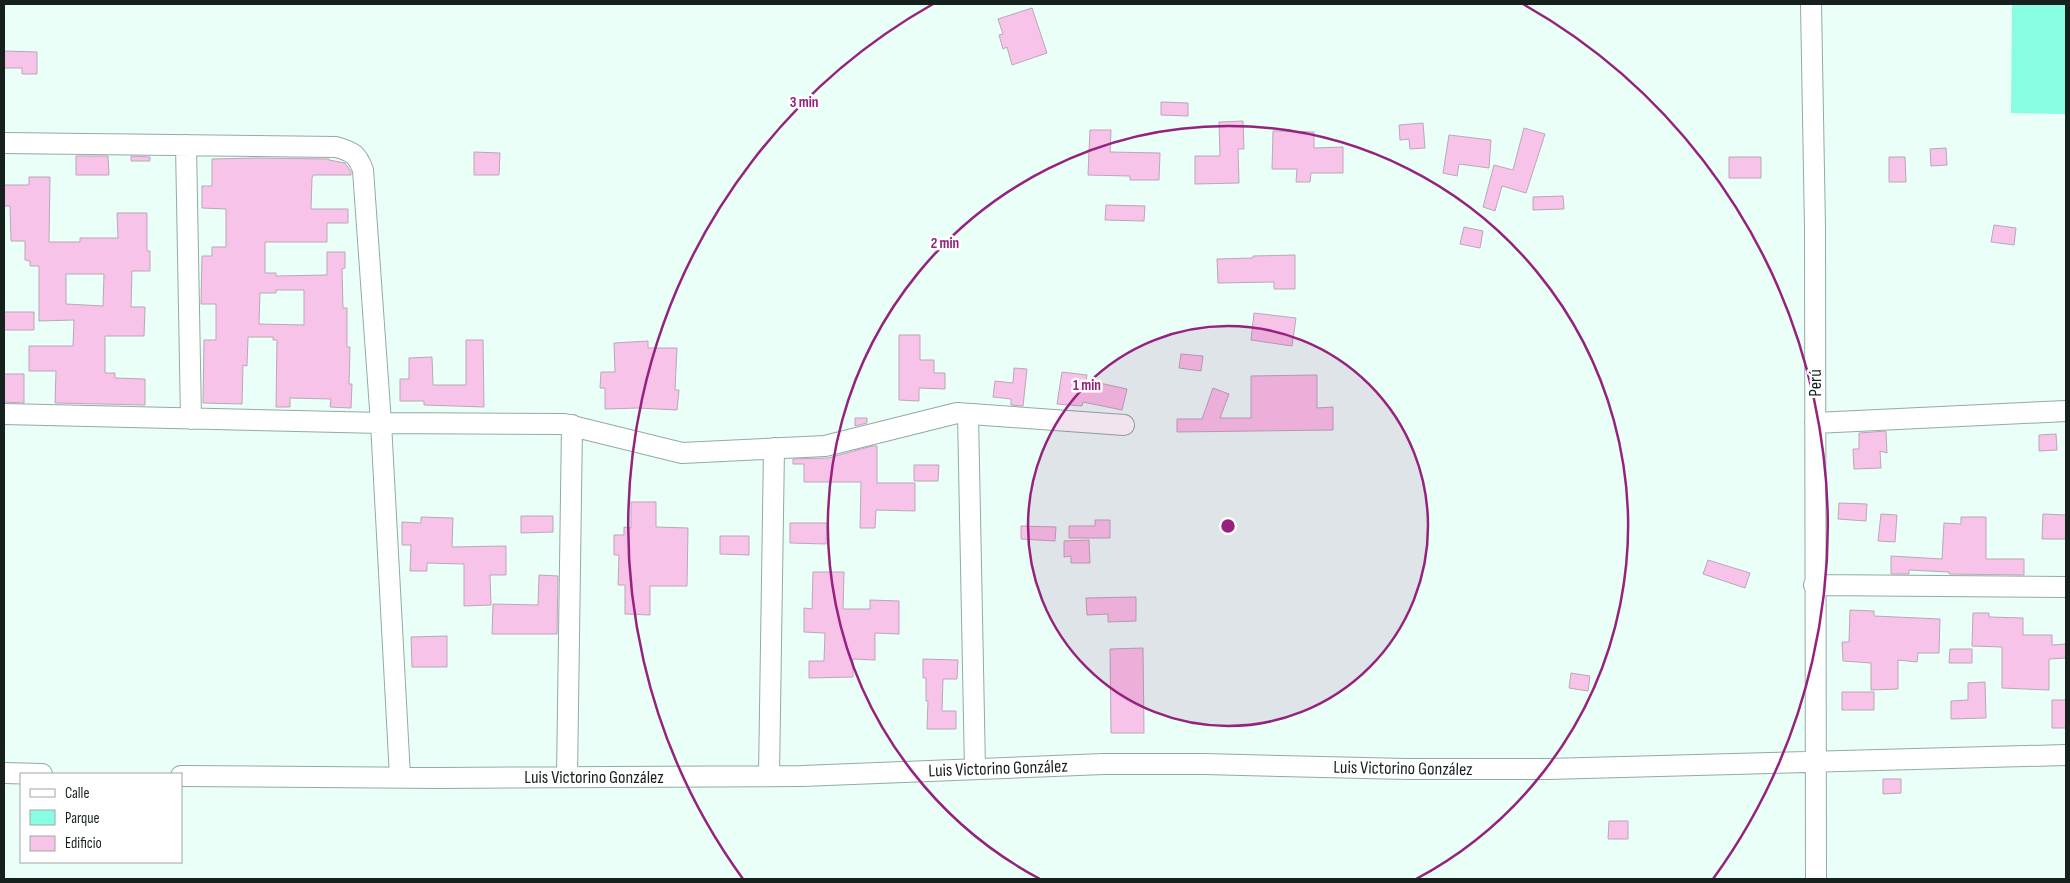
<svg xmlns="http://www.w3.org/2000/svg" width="2070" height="883" viewBox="0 0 2070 883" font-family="'Sofia Sans Condensed',sans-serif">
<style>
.green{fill:#89fde2}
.building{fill:#f8c3e8;stroke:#bca7b5;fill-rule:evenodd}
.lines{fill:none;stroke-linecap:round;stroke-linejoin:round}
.street-casing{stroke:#92aba4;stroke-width:22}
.street{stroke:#fff;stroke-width:20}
.ring{fill:none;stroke:#96217e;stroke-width:2.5}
.labels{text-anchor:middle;stroke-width:5;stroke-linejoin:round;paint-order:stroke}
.street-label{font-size:18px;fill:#16201d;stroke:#fff}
.centre{fill:#96217e;stroke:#fff;stroke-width:2.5}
.ring-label{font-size:15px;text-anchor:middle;font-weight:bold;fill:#96217e;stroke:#fff;stroke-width:5;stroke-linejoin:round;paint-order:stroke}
</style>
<rect width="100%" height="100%" fill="#e9fff8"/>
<path class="green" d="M2012,4H2066V114L2011,113Z"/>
<path class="building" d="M1032,8L1047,53L1012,65L1007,47L1003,49L999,35L1003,34L998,19Z
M4,51L37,52V74H22V68H4Z
M1161,102L1188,103V116L1161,115Z
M1243,121L1244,149H1238L1239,183L1195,184V156H1220L1219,122Z
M1423,123L1425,148L1410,149L1409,139L1400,140L1399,125Z
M1524,128L1545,134L1526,193L1502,186L1495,211L1483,207L1494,165L1513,170Z
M1090,130H1111L1110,152L1160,153L1159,180H1130V176L1088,175Z
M1273,131L1314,132V148L1343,147V173H1311L1310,182H1296L1297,169H1272Z
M1449,135L1491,140L1489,168L1459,164L1457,176L1443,173Z
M1946,148L1947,165L1931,166L1930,149Z
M474,152L500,153L499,175H474Z
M76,156H108L109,175H76Z
M131,156L150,157V161H131Z
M1729,157H1761V178H1729Z
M1889,157H1905L1906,182H1889Z
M257,158L329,159V160L345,163L351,172V175H313L312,178L311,209H348V223H327V242H265V273H276V276L327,275V252H345V268L342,269L343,308H347V347H350L349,384H352L351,408L330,407L331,399L290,398V407H276L277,340H273V337H248L247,366L243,365L242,404L203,403L204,340H216V304H201L202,256H212V247H226V209L202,208V186H212V159ZM276,290H304V325L259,324L260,293H276Z
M29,177H50L49,242H80V238H118L117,213H147V251H150V271H132L131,307H145L144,336H105V373H115V378L145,379V405L55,403L56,371H29V346H73L74,320L39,321V266H30V261L25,260V241H11L10,206H4V185H29ZM66,274H104L103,306L66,304Z
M1563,196L1564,209L1533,210V197Z
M1106,205L1145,206L1144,221L1105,220Z
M1994,225L2016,228L2014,245L1991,242Z
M1464,227L1483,231L1480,248L1460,244Z
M1295,255V289H1274V282L1218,283L1217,259L1253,258V256Z
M4,312H34V330H4Z
M1254,313L1296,318L1292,346L1251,340Z
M899,335H920V360H934V373H945V389L919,388V401L899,400Z
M466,340H483L484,407L424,405V401H400V379H409V358L432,357L433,385H466Z
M648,341V348H677L675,390H679L677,410L638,408L605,409V388H600L601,372H615L614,343Z
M1181,354L1203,356L1201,371L1179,368Z
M1014,368L1027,369L1023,406L1011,405V399L993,397L995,381L1013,383Z
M1062,372L1087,375L1086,380L1127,389L1122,410L1083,402L1082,406L1057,404Z
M4,374H24V403L4,402Z
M1317,375V408L1333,407V430L1177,432V419H1202L1213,388L1229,394L1220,418H1251V376Z
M855,418H867V423L855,426Z
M1886,431L1887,453L1880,451L1881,468L1854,469L1853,449H1859V433Z
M2056,434L2057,450L2039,451V435Z
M872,446H877V483H915V511L876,510L875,528H860L861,482H804V464H793V459L828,458Z
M914,465H939L938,481H914Z
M631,502H656V527L688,528L687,586H650V615L625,614V585H618L619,555H614V535H624V527L631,528Z
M1839,503L1867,504L1866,521L1838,519Z
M1881,514L1897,515L1895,542L1878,541Z
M2043,514L2066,515V539H2042Z
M521,516H553V532L521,533Z
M421,517L453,518L452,547L506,546V575H490L491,605L464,606V564L427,563V571H410L411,545H402V522L421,523Z
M1961,517H1986V559H2024V575L1949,574V572L1909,570V574H1891V556L1942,559L1944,523L1961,524Z
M1095,520H1110V538H1069V526H1095Z
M790,523H827L826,544L790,543Z
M1021,526L1056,527L1055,541L1021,539Z
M720,536H749V555L720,554Z
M1089,540L1090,563H1071V556L1064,557V541Z
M1708,560L1750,573L1745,588L1703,574Z
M813,572H844L843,609H870V600L899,601V634L875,633V660L853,659V677L809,678V661H824L825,633L804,632V608L812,609Z
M539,575L558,576L557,634H492L493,604L538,605Z
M1136,597V621L1108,622V614L1087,615L1086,598Z
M1850,610L1874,611V616L1940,619L1939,653H1918L1917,662L1898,660V689L1871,690V663L1843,661L1842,642H1849Z
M1973,613H1989V617L2023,618V635H2052V645L2066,644V658L2049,659V690L2002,688V647L1972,646Z
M447,636V667H412L411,637Z
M1143,648L1144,733H1111L1110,649Z
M1950,649H1972V663H1949Z
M923,659L958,660L957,679H943L942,711H956V729H927L928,701H926V678H923Z
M1571,673L1590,676L1588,691L1569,688Z
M1985,682L1986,718L1951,719V701L1968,700V683Z
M1842,692H1874V710H1842Z
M2052,700H2066V728H2052Z
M1883,779H1901V793L1883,794Z
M1609,821H1628V839H1608Z"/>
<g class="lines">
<defs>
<path id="street" d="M1811,4L1815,228L1816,879
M4,143L336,147C353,152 357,154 363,170L381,423L400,777
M186,145L191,419
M4,414L381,423L564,424L682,453L825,446L957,413L1124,425
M968,414L975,769
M1815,423L2066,411
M1814,585L2066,587
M4,773L42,774
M181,776L439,778L802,776L1104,764H1204L1406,769H1548L2066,755
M769,776L774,448
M567,777L572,425"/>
</defs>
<use href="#street" class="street-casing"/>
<use href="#street" class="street"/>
</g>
<circle cx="1228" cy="526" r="200" fill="#96217e" fill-opacity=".12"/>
<g class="ring">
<circle cx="1228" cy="526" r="200"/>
<path d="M1040 879A400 400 0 1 1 1416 879"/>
<path d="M743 879A600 600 0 0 1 933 4M1523 4A600 600 0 0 1 1713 879"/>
</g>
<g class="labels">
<g class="street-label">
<text transform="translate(1815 383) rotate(-90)" y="6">Perú</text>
<text transform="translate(998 768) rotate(-2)" y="6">Luis Victorino González</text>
<text transform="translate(1403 768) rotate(1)" y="6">Luis Victorino González</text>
<text x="594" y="783">Luis Victorino González</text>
</g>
</g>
<circle cx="1228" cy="526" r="8" class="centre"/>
<g class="ring-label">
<text x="804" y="107">3 min</text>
<text x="945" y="248">2 min</text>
<text x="1087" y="390">1 min</text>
</g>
<rect width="2070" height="883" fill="none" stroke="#16201d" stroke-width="10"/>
<rect x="20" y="773" width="162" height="90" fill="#ffffff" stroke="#a2a6a5"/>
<rect x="30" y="789" width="25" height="8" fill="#ffffff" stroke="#a2a6a5"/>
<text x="65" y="798" font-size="15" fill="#16201d">Calle</text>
<rect x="30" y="810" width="25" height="15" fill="#89fde2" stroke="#a2a6a5"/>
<text x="65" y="823" font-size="15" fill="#16201d">Parque</text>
<rect x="30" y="836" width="25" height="15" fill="#f8c3e8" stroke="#a2a6a5"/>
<text x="65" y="848" font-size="15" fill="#16201d">Edificio</text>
</svg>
